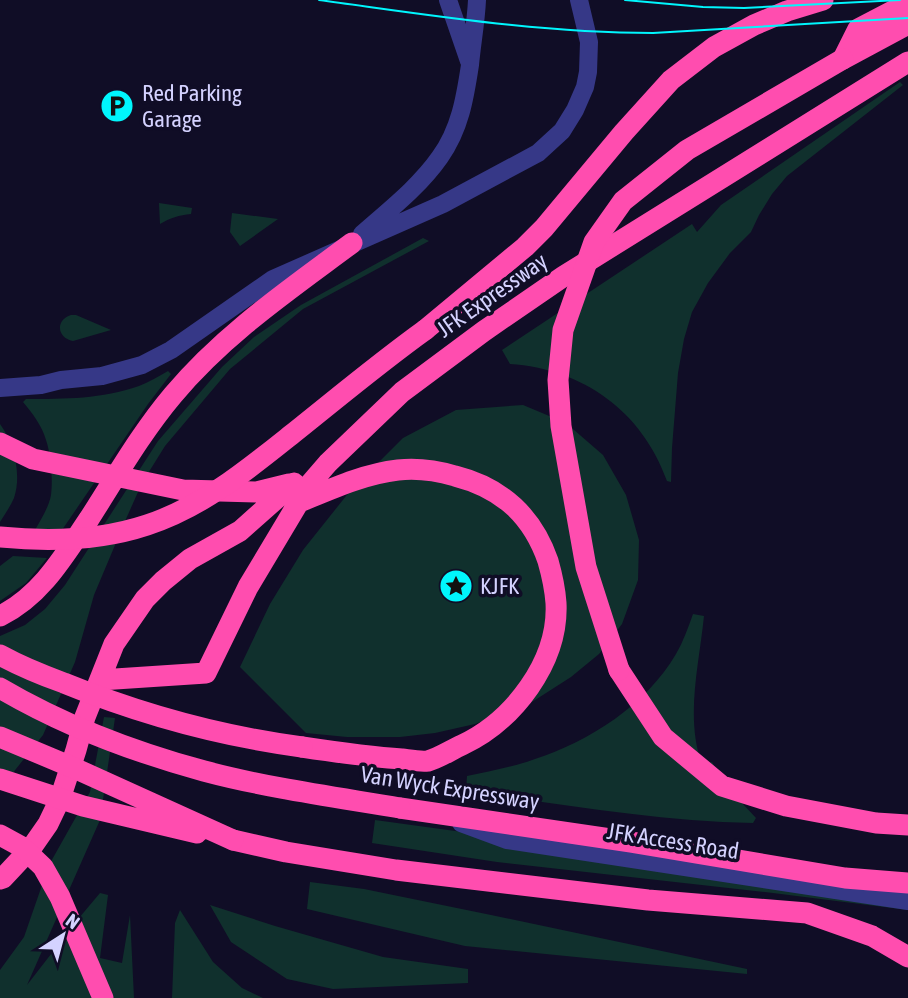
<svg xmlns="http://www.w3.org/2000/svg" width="908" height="998" viewBox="0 0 908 998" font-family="'Asap Condensed',sans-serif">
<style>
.green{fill:#10302d}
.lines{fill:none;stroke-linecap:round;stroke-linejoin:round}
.tertiary{stroke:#363887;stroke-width:18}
.motorway{stroke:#ff4daf;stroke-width:21}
.tram{stroke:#00f6fd;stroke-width:2}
.motorway-bridge{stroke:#ff4daf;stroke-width:21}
.labels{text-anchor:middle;stroke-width:7;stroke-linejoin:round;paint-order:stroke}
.poi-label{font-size:23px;fill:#d4d2ff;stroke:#100d26;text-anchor:start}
.street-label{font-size:23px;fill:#d4d2ff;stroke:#100d26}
</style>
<rect width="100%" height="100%" fill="#100d26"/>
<path class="green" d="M900,82L903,85L787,176L772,194L759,215L751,232L730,253L708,283L692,312L684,339L678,373L672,448L671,482L667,481C642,411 583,369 510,364L502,350L692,224L697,232L721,205Z
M159,203L192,208L191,214C179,215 170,218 160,224Z
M232,213L278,219L240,246L230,232Z
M423,238L429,241L303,309L230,369L165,446L142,483L126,519L94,595L75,662L43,735L0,789V636L25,625L45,609L65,585L158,441L222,367L254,337L301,305Z
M71,315H76L111,330L73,341C57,338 55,320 71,315Z
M168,371L171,374L148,404L62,530H35C41,519 49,507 51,495C53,480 51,454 46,440C42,426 33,414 23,402L26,399C65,399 102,399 139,386C149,382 159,376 168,371Z
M523,405L566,423L603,455L626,495L639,540L638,580L622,624L599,654L571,677L532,702L475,724L435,733L400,737H347L306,733L240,667L270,604L303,550L350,491L403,438L456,410Z
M0,424C14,443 22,475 14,498C10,507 5,514 0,522Z
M13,556L47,558L26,583L0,601V566Z
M693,614L704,616C699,666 685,717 702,765L712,762C724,784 740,801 756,818L753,823C657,821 561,804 466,791L467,776C490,771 513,767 535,759C590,741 646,705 676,654C683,642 688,628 693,614Z
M104,717L115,718L100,820L27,985L79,918L100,893L108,895L100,958L122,963L130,915L134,998H0V970L24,937L49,865L90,792Z
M375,820L908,893V910L765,892L497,862L372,843Z
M310,882L364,889L491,915L747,969V974L465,946L307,909Z
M210,905L275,926L383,957L468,969V983L333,989L287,979L231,942Z
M180,910L213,962L242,988L263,998H172L175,923Z"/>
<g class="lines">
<path class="tertiary" d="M448,0L469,61
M362,234C389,210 419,187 440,157C460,129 465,98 470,65C472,43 476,22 477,0
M0,388L41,385L61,380L102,376L142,365L171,350L273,279L443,204L538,153L562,131L575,110L585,87L588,72L589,42L579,0
M461,823L507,840L908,901"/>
<path class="motorway" d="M843,59L858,29L908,3
M843,59L908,24
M425,330L525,247L544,228L624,132L671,80L714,47L754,25L787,11L823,0
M0,443L33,459L183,490L256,492L289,484
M297,503C329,490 363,474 398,470C416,468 438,471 455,476C502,488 532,515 548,561C552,575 555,589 556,603C559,662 513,721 462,745C451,750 439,758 428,761C420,762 410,760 402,759C368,757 335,752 302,747
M0,616C41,596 64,556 89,519C116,477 141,433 173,395C224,334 289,290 352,243
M619,670L663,737L722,786L786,806L876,823L908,825
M100,680L206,673L248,587L309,485L328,463L402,392L484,331L564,276L908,62
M400,808L631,842L845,878L908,883
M233,840L286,852L396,870L648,900L807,913L872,936L908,957
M0,879L3,878L32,847L48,824L60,799L76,750L85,717L114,644L145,599L163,581L190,559L240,531L294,483"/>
<path class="tram" d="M319,0C430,15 540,33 653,33L908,18
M625,0L703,7L744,8L900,0"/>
<path class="motorway-bridge" d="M0,537C50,542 99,541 147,525C202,507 246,471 291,435C335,400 379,363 425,330
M0,655C20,666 42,675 64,683C140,714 220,736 302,747
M619,670L586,567L561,426L558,380L563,330L594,242L623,201L687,150L843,59
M0,688C63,725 134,752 204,771C268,788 335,797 400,808
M0,737L74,768L233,840
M0,779L83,806L197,833
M0,835L22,847L43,867L60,897L103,998"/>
</g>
<defs>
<symbol id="parking-disc" viewBox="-11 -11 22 22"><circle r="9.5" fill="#00f6fd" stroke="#100d26"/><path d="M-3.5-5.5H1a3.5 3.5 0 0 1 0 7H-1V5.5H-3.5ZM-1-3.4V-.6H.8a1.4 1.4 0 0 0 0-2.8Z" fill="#111"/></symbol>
<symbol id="sight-disc" viewBox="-11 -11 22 22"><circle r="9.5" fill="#00f6fd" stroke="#100d26"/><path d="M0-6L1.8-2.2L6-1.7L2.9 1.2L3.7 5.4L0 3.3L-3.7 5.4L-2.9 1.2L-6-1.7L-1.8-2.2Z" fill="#111"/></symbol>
</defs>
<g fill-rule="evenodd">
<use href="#parking-disc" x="98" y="87" width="38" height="38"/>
<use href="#sight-disc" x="437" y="567" width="38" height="38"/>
</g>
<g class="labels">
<g class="poi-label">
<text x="142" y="101">Red Parking<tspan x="142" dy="26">Garage</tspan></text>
<text x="480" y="594">KJFK</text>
</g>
<g class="street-label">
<text transform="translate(492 295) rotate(-35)" y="8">JFK Expressway</text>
<text transform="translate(450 788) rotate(9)" y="8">Van Wyck Expressway</text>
<text transform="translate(673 841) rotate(9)" y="8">JFK Access Road</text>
</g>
</g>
<g transform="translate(63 935) rotate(36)" stroke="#100d26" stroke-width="5" paint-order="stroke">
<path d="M0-5L12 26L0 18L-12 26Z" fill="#d4d2ff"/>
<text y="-10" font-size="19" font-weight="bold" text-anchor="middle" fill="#d4d2ff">N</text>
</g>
</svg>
